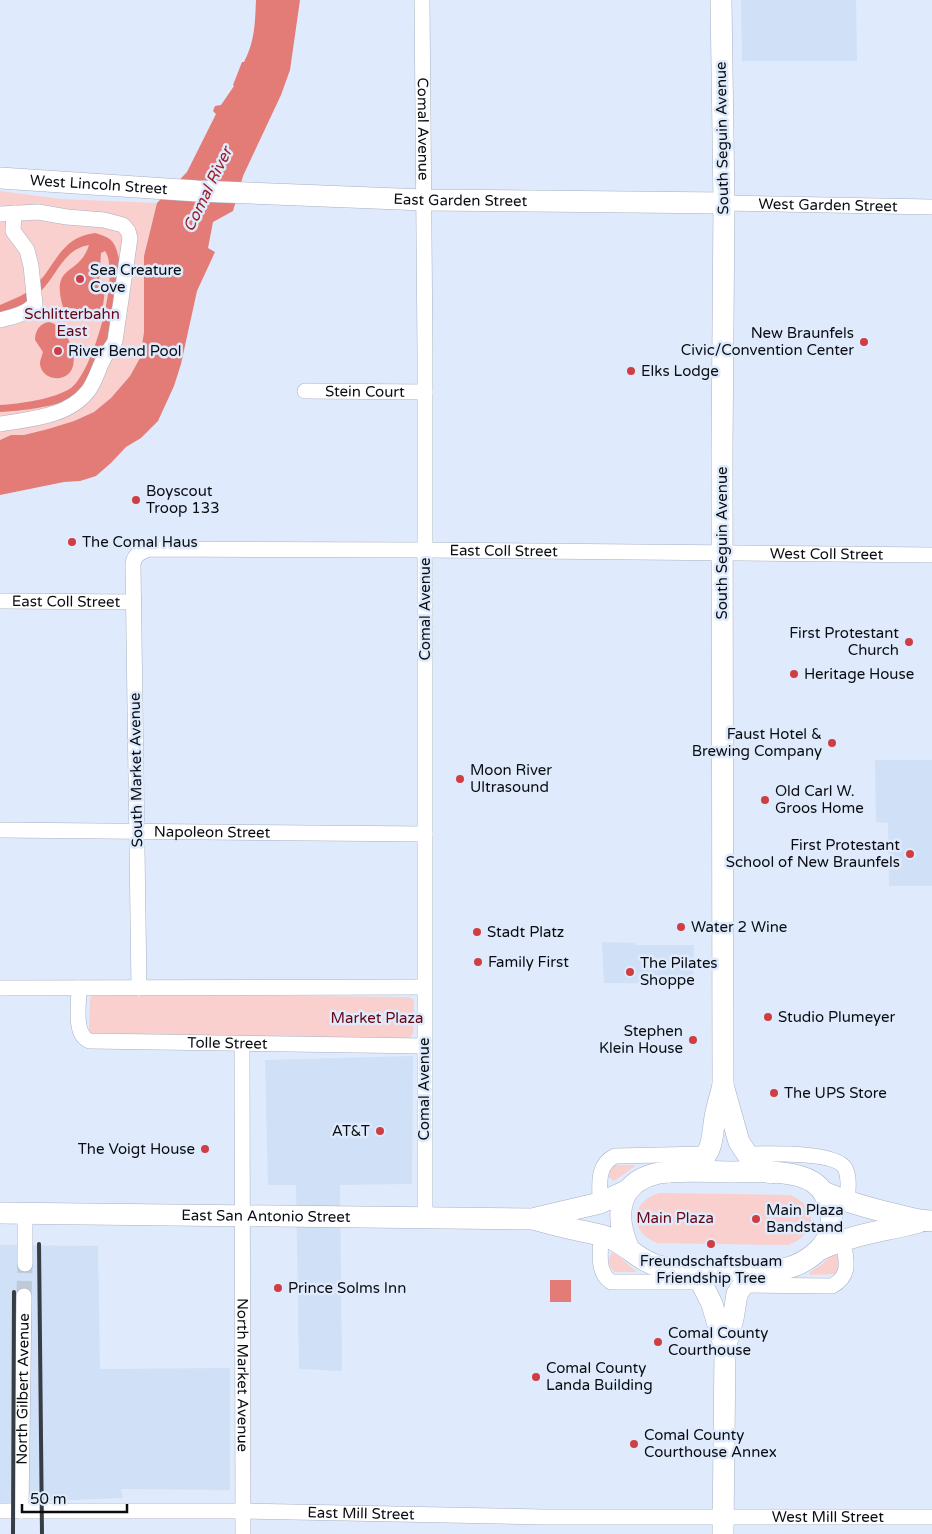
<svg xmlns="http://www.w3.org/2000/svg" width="932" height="1534" viewBox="0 0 932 1534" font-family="'Varela Round',sans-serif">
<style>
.built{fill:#d0e0f7}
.green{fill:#f9d0cd}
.water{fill:#e37b76}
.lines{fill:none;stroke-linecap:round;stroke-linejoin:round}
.street-tunnel{stroke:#bfcad9;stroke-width:15;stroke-dasharray:15 8;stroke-linecap:butt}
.street-casing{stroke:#a6b1c2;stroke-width:16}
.secondary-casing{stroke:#a6b1c2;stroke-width:22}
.street{stroke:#fff;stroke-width:15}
.secondary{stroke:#fff;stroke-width:21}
.rail{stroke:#373d45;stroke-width:4}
.poi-dot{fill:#ce3e42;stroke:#dfebfc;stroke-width:2}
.labels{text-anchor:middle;stroke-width:5;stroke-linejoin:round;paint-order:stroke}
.street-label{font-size:15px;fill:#090d12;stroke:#dfebfc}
.poi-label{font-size:15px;fill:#090d12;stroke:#dfebfc;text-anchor:start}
.park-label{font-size:15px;fill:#670511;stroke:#dfebfc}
.water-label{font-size:16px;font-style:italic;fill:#9b1e26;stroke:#dfebfc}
</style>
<rect width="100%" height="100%" fill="#dfebfc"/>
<path class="built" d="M741,0H856L857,61H742Z
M875,760H932V886H889L888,823L876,822Z
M602,942L635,943V945H694L693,984L604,983Z
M413,1056L412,1184L340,1185L342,1371L299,1369L296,1185H268L265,1060Z
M0,1245L98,1246L100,1369L230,1368V1490L121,1489L123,1498L0,1503Z"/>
<path class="green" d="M0,191L61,199L157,203L144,256V332L140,358L130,376L111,398L94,412L74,421L48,429L24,435H11L0,440Z
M94,994L408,997L413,999L414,1003L413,1034L409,1039L96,1036L90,1033L89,1031L90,999L92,995Z
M614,1165H632L635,1166L614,1181L609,1177L610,1170Z
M659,1193L790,1195C820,1207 817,1235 788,1245L657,1243C629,1232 629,1202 659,1193Z
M612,1253L616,1254L637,1272H615C609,1268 607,1259 612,1253Z
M832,1254H834L838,1256L839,1270L836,1274L810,1275V1272L821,1265Z"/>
<path class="water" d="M256,0H300L290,70L281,95L243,176L233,211L213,222L208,248L215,252L197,291L181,364L174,386L158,421L141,438L126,447L111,463L96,476L80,481L64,482L0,495V440L11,435H24L48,429L74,421L94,412L111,398L130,376L140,358L144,332V256L157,203L187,172L216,114L213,111L215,106L221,105L234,86L233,85L242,62H244C255,41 255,23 256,0Z
M95,233C112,238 115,241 119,259C115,303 114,343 87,380C83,385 80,392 75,396C59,407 19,411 0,412V405C19,404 55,399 71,388C93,372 121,273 105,251L101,253L99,281L106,283L102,313L63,307C50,263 79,277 89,245C63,249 57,276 40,292C29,303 15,309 0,314V305C14,299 28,294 38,283C57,262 62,237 95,233Z
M49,322C60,325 66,333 70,343C87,387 40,385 40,363C40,360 42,356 43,352L35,340C35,331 40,323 49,322Z
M550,1280H571V1302H550Z"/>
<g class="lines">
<path class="street-tunnel" d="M24,1296L25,1264"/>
<defs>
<g id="street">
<path id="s1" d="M422,0L425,352V1217"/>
<path id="s2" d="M724,203L932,207"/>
<path d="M0,214L38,212L67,217L104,220L123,225L128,231L130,238L115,341C112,348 106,353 103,360C98,370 95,382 88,391C68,417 30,419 0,424"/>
<path d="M0,320C12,317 26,314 35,304L31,266L27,250L13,231L14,213"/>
<path id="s3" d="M305,391L425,392"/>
<path id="s4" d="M0,601L134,602"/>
<path id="s5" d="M0,830L425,834"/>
<path d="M0,988L424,987"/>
<path id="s6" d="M79,988C79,1003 73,1036 90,1041L424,1046"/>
<path id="s7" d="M139,988L133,565C133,555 142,551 150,549L425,550L932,555"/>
<path id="s8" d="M242,1044L243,1534"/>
<path d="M747,1154C766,1154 835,1151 845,1168C850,1178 848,1191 847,1202"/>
<path d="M600,1203C600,1185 596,1165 615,1156L706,1154"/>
<path d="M601,1236C601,1251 596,1272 611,1282H701"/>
<path d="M25,1264V1213"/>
<path d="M743,1285L832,1286C852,1275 846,1260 843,1240"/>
<path id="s9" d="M0,1511H243L542,1517H932"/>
<path id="s10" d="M21,1511L24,1296"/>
</g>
<g id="secondary">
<path id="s11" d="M0,178L197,191L424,200L724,203"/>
<path d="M723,1085L739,1142L747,1154L771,1173"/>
<path d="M669,1172C678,1169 690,1168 699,1162C715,1151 712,1128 716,1112C718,1103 721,1094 723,1085L722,451L724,203L721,0"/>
<path d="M824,1192C848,1203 872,1209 898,1215C910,1218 920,1221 932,1221"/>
<path id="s12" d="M0,1213L533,1219C548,1223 562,1227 577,1230C589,1233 603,1234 614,1240C630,1248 641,1262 659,1266C685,1271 713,1270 739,1270C753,1270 770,1272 784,1269C809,1263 836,1242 831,1214C829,1202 824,1189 813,1182C793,1169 754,1172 731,1172C711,1172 674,1169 655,1174C616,1184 615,1218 629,1249"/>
<path d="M536,1218L600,1203L626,1191"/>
<path d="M821,1249C853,1234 886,1231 919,1222"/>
<path d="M679,1269L693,1275L701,1282L712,1304L725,1349"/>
<path d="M723,1534L725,1349L733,1319L737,1294L743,1285L762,1270"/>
</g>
</defs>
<use href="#street" class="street-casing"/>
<use href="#secondary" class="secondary-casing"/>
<use href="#street" class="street"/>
<use href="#secondary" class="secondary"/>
<path class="rail" d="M39,1244L42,1534
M13,1534L14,1292"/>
</g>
<g class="poi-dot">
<circle cx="80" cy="279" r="5"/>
<circle cx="864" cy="342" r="5"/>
<circle cx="58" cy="351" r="5"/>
<circle cx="631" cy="371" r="5"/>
<circle cx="136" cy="500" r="5"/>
<circle cx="72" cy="542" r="5"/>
<circle cx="909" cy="642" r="5"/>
<circle cx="794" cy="674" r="5"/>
<circle cx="832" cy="743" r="5"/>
<circle cx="460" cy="779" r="5"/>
<circle cx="765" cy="800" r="5"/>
<circle cx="910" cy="854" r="5"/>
<circle cx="681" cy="927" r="5"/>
<circle cx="477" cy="932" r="5"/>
<circle cx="478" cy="962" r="5"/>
<circle cx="630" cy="972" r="5"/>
<circle cx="768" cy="1017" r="5"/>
<circle cx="693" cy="1040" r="5"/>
<circle cx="774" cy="1093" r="5"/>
<circle cx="380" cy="1131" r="5"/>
<circle cx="205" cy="1149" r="5"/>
<circle cx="756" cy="1219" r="5"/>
<circle cx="711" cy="1244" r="5"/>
<circle cx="278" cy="1288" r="5"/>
<circle cx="658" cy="1342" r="5"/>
<circle cx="536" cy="1377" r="5"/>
<circle cx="634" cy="1444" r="5"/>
</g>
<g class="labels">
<g class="street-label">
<text dy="5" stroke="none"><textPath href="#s1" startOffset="129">Comal Avenue</textPath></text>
<text transform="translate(722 138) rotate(-91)" y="5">South Seguin Avenue</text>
<text dy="5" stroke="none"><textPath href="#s11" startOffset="99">West Lincoln Street</textPath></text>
<text dy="5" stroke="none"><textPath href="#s11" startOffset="461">East Garden Street</textPath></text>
<text dy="5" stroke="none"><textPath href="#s2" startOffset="104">West Garden Street</textPath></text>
<text dy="5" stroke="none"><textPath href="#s3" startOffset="60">Stein Court</textPath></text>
<text transform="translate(722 543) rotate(-90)" y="5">South Seguin Avenue</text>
<text dy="5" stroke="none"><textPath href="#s7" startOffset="802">East Coll Street</textPath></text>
<text dy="5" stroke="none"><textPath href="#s7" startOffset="1125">West Coll Street</textPath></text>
<text dy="5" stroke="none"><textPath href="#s4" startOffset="66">East Coll Street</textPath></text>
<text transform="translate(425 609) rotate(-90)" y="5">Comal Avenue</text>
<text transform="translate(136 770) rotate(-91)" y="5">South Market Avenue</text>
<text dy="5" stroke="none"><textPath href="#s5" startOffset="212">Napoleon Street</textPath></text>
<text dy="5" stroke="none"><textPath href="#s6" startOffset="195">Tolle Street</textPath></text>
<text transform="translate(424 1089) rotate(-90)" y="5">Comal Avenue</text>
<text dy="5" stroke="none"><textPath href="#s12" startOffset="266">East San Antonio Street</textPath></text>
<text dy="5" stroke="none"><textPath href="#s8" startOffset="331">North Market Avenue</textPath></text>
<text dy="5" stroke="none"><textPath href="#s10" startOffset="122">North Gilbert Avenue</textPath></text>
<text dy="5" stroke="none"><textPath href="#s9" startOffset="361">East Mill Street</textPath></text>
<text dy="5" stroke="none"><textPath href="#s9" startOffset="828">West Mill Street</textPath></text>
</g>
<g class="poi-label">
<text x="90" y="275">Sea Creature<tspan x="90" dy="17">Cove</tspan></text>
<text x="854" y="338" text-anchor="end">New Braunfels<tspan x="854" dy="17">Civic/Convention Center</tspan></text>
<text x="68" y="356">River Bend Pool</text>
<text x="641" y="376">Elks Lodge</text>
<text x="146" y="496">Boyscout<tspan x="146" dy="17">Troop 133</tspan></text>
<text x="82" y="547">The Comal Haus</text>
<text x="899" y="638" text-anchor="end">First Protestant<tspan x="899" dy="17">Church</tspan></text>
<text x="804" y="679">Heritage House</text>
<text x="822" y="739" text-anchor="end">Faust Hotel &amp;<tspan x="822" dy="17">Brewing Company</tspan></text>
<text x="470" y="775">Moon River<tspan x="470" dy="17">Ultrasound</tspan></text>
<text x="775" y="796">Old Carl W.<tspan x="775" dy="17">Groos Home</tspan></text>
<text x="900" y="850" text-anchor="end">First Protestant<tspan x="900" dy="17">School of New Braunfels</tspan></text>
<text x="691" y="932">Water 2 Wine</text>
<text x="487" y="937">Stadt Platz</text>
<text x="488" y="967">Family First</text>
<text x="640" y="968">The Pilates<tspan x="640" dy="17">Shoppe</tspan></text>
<text x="778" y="1022">Studio Plumeyer</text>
<text x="683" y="1036" text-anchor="end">Stephen<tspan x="683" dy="17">Klein House</tspan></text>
<text x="784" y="1098">The UPS Store</text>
<text x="370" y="1136" text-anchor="end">AT&amp;T</text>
<text x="195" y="1154" text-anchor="end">The Voigt House</text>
<text x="766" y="1215">Main Plaza<tspan x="766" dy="17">Bandstand</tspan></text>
<text x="711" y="1266" text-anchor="middle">Freundschaftsbuam<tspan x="711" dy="17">Friendship Tree</tspan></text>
<text x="288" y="1293">Prince Solms Inn</text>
<text x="668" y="1338">Comal County<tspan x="668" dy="17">Courthouse</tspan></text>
<text x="546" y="1373">Comal County<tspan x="546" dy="17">Landa Building</tspan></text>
<text x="644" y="1440">Comal County<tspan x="644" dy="17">Courthouse Annex</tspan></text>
</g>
<g class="park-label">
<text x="72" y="319">Schlitterbahn<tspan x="72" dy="17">East</tspan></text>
<text x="377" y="1023">Market Plaza</text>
<text x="675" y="1223">Main Plaza</text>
</g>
<g class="water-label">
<text transform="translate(207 189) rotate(-64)" y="6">Comal River</text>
</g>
</g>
<path d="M22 1504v8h105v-8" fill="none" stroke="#090d12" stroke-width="2.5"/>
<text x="30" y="1504" font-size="15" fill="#090d12" stroke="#dfebfc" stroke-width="4" paint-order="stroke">50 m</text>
</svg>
